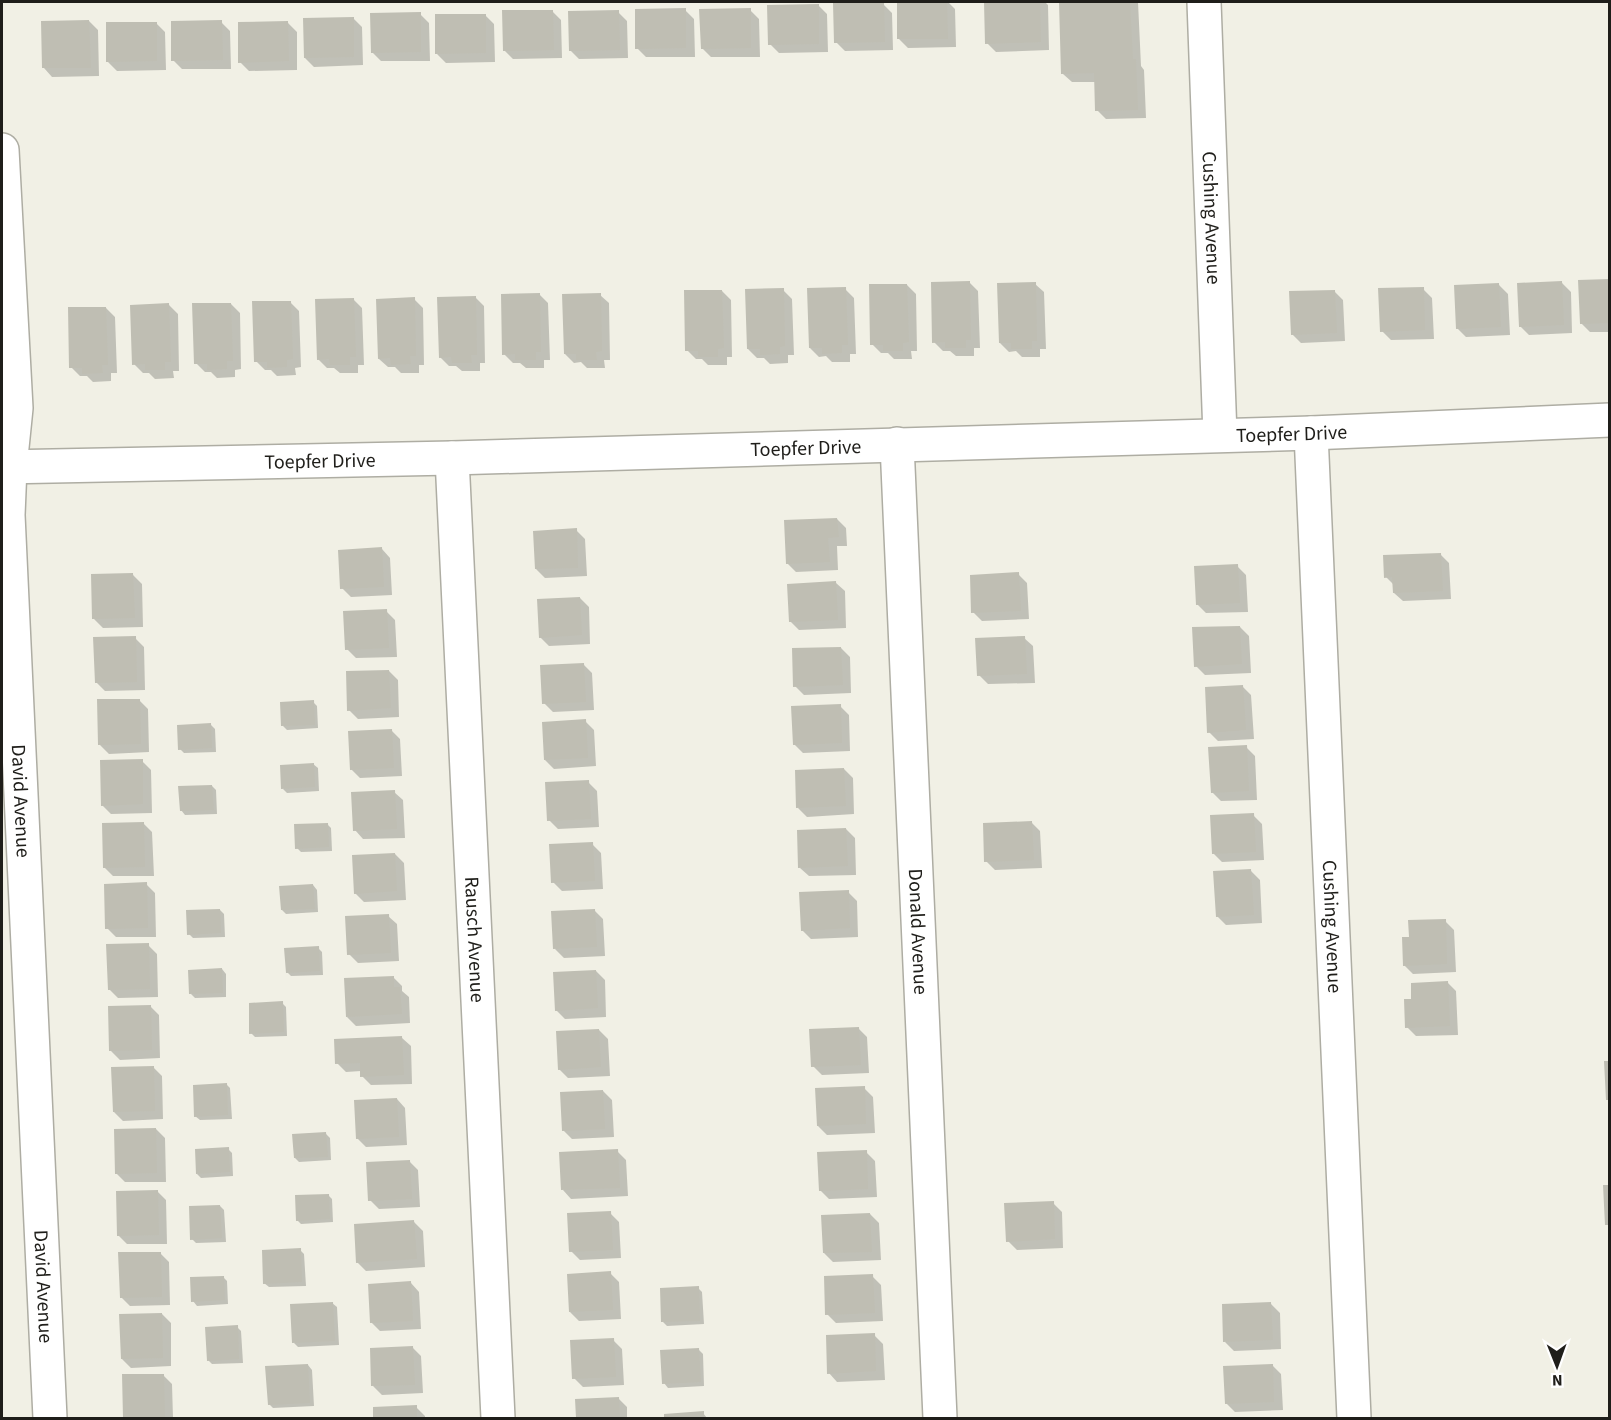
<svg xmlns="http://www.w3.org/2000/svg" width="1611" height="1420" viewBox="0 0 1611 1420" font-family="'Source Sans 3',sans-serif">
<style>
.shadow{fill:#0003}
.building{fill:#bfbeb3}
.lines{fill:none;stroke-linecap:round;stroke-linejoin:round}
.minor-casing{stroke:#aeada3;stroke-width:36}
.minor{stroke:#fff;stroke-width:33}
.labels{text-anchor:middle;stroke-width:4.5;stroke-linejoin:round;paint-order:stroke}
.street-label{font-size:20px;fill:#1f1e1a;stroke:#fff}
</style>
<rect width="100%" height="100%" fill="#f1f0e5"/>
<path class="shadow" d="M898,2H948L955,9L956,47L908,48L899,39Z
M986,2H1045L1048,5L1049,50L996,52L987,43Z
M1060,2H1138L1141,66L1144,70L1146,118L1106,119L1097,110L1096,82H1072L1063,74Z
M883,4L892,13L893,50L845,51L836,42Z
M818,5L827,14L828,52L779,53L770,44Z
M685,10L694,19L695,57H646L637,48Z
M750,10L759,19L760,57H711L702,48Z
M552,11L561,20L562,58L513,59L504,50Z
M618,12L627,21L628,58L579,59L570,50Z
M420,14L429,23L430,61H381L372,52Z
M485,15L494,24L495,62L446,63L437,54Z
M353,18L362,27L363,65L314,67L305,58Z
M89,21L98,30L99,76L52,77L44,68Z
M221,22L230,31L231,69H182L173,60Z
M156,23L165,32L166,70L117,71L108,62Z
M288,23L297,32V70L249,71L240,62Z
M1610,281V332H1590L1581,323Z
M969,282L978,291L980,348H974V356H956L950,351H943L934,342Z
M1562,283L1571,292L1572,333L1529,335L1520,326Z
M1035,284L1044,292L1046,349H1040V357H1022L1016,351L1009,352L1000,343Z
M907,285L916,294L917,351H911L912,359H894L888,353H881L872,344Z
M1499,285L1508,294L1510,335L1466,337L1457,328Z
M845,289L854,298L856,354H850V362H832L826,356L819,357L810,348Z
M1423,289L1432,298L1434,339L1391,340L1382,331Z
M783,290L792,299L794,355H788V363L770,364L764,358H757L748,349Z
M722,291L731,300L732,357H727V365H708L702,359H696L687,350Z
M1334,291L1343,300L1345,341L1301,343L1292,334Z
M539,294L548,303L550,360H544V368H526L520,363H513L504,354Z
M600,295L609,303L610,360H604L605,368H587L581,362L574,363L565,354Z
M475,297L484,306L485,363H480V371H462L456,366H449L440,357Z
M353,299L362,308L364,365H358V373H340L334,368H327L318,359Z
M414,299L423,308L424,365H419V373H401L395,367H388L379,359Z
M290,302L299,311L301,367L295,368L296,375L277,376L271,370H265L256,361Z
M231,304L240,313L241,369L235,370V377L217,378L211,372H205L196,363Z
M169,305L178,314L179,371H173L174,378L155,379L149,373H143L134,364Z
M106,308L115,317L117,373H111V381L93,382L87,376H80L71,367Z
M837,519L846,528L847,546H837L838,570L796,572L787,563Z
M576,530L585,539L587,576L545,578L536,569Z
M382,549L390,558L392,595L351,597L342,588Z
M1440,554L1449,563L1451,599L1403,601L1394,593V585L1386,577Z
M1237,566L1246,575L1248,612L1206,613L1197,604Z
M1018,574L1027,583L1029,619L982,621L973,612Z
M133,575L142,584L143,627L103,628L94,619Z
M836,583L845,591L846,628L799,630L790,621Z
M580,598L589,607L590,644L549,646L540,637Z
M386,611L395,620L397,657L356,658L347,649Z
M1240,627L1249,636L1251,673L1205,675L1196,666Z
M135,638L144,647L145,690L105,691L96,682Z
M1024,638L1033,646L1035,683L988,684L979,675Z
M841,648L850,657L851,693L804,695L795,686Z
M583,664L592,673L594,710L553,712L544,703Z
M389,671L398,680L399,717L358,719L349,710Z
M1242,686L1251,695L1254,739L1218,741L1209,732Z
M139,700L148,709L149,752L109,754L100,745Z
M313,702L317,706L318,728L287,730L283,726Z
M840,706L849,715L850,751L803,753L794,744Z
M585,721L594,730L596,766L554,769L545,760Z
M211,725L215,729L216,752L184,753L180,749Z
M391,730L400,739L402,776L360,778L351,769Z
M1246,747L1255,756L1257,800L1221,801L1212,792Z
M142,761L151,770L152,813L111,814L102,805Z
M313,764L318,768L319,791L287,793L283,789Z
M844,769L853,778L854,814L807,817L798,808Z
M588,782L597,791L599,827L558,829L549,820Z
M212,786L216,790L217,814L185,815L181,810Z
M394,792L403,800L405,838L363,839L355,830Z
M1253,815L1262,824L1264,860L1222,862L1213,853Z
M1031,822L1040,831L1042,868L995,870L986,861Z
M143,823L152,832L154,876H113L104,867Z
M327,824L331,828L332,851L301,852L297,848Z
M846,829L855,838L856,875L809,876L800,868Z
M592,844L601,853L603,889L562,891L553,882Z
M395,854L404,863L406,900L364,902L355,893Z
M1251,871L1260,880L1262,923L1226,925L1217,916Z
M146,884L155,893L156,937H116L107,928Z
M313,885L317,890L318,912L286,914L282,910Z
M848,892L857,901L858,937L811,939L802,930Z
M220,910L224,914L225,937L193,938L189,934Z
M594,910L603,919L605,956L564,958L555,949Z
M388,916L397,924L399,961L358,963L349,954Z
M1445,921L1454,930L1456,972L1413,974L1404,965L1411,939Z
M148,945L157,954L158,997L118,998L109,989Z
M318,948L322,952L323,975L291,976L287,972Z
M222,969L226,974V997L195,998L191,994Z
M596,971L605,980L606,1017L565,1019L556,1010Z
M393,977L402,986V991L409,997L410,1023L356,1026L347,1017Z
M1447,982L1456,991L1458,1035L1416,1036L1407,1027L1413,1001Z
M282,1003L286,1007L287,1036L255,1037L251,1033Z
M150,1006L159,1015L160,1058L120,1060L111,1051Z
M858,1028L867,1037L869,1073L822,1075L813,1066Z
M599,1030L608,1039L610,1076L568,1078L559,1069Z
M402,1038L411,1046L412,1084L371,1085L362,1076L361,1071L346,1072L337,1063Z
M153,1067L162,1076L163,1119L123,1121L114,1112Z
M226,1084L230,1088L232,1119L200,1120L195,1116Z
M864,1088L873,1097L875,1133L827,1135L818,1126Z
M603,1091L612,1100L614,1137L572,1139L563,1130Z
M397,1099L405,1108L407,1145L366,1147L357,1138Z
M156,1129L165,1138L166,1182H125L116,1173Z
M326,1134L330,1138L331,1160L299,1162L295,1158Z
M228,1149L232,1153L233,1176L201,1178L197,1174Z
M617,1151L626,1160L628,1196L571,1199L563,1190Z
M866,1152L875,1161L877,1197L829,1199L820,1190Z
M409,1161L418,1170L420,1207L379,1209L370,1200Z
M157,1191L166,1200L167,1244H127L118,1235Z
M328,1195L332,1199L333,1222L301,1224L297,1220Z
M1053,1203L1062,1212L1063,1248L1017,1250L1008,1241Z
M220,1206L224,1210L226,1242L196,1243L192,1239Z
M610,1213L619,1222L621,1258L580,1260L571,1251Z
M870,1214L879,1223L881,1260L833,1262L824,1253Z
M414,1222L423,1231L425,1267L366,1271L357,1262Z
M300,1250L304,1254L306,1286L269,1287L264,1283Z
M160,1253L169,1262L170,1305L130,1306L121,1297Z
M610,1273L619,1282L621,1319L579,1321L570,1312Z
M872,1276L881,1285L883,1321L836,1323L827,1314Z
M223,1277L227,1281L228,1304L197,1306L193,1301Z
M411,1283L419,1292L421,1329L380,1331L371,1322Z
M698,1288L702,1292L704,1324L667,1326L663,1322Z
M332,1303L337,1307L339,1345L298,1347L294,1343Z
M1271,1304L1280,1313L1281,1349L1234,1351L1225,1342Z
M162,1314L171,1323V1366L131,1368L122,1359Z
M237,1327L241,1331L243,1363L212,1364L208,1360Z
M874,1335L883,1344L885,1380L837,1382L829,1373Z
M613,1340L622,1349L624,1385L583,1387L574,1378Z
M412,1347L421,1356L423,1393L382,1395L373,1386Z
M699,1350L703,1354L704,1386L668,1388L664,1383Z
M308,1365L312,1370L314,1406L273,1408L269,1404Z
M1272,1365L1281,1374L1283,1410L1235,1412L1226,1403Z
M163,1375L172,1384L173,1418H124L123,1376Z
M618,1398L627,1407V1418H577L576,1400Z
M416,1407L425,1416V1418H375L374,1409Z
M703,1413L707,1418H666V1415Z"/>
<path class="building" d="M884,2L885,42L834,43L833,3Z
M897,2H947L948,39H897Z
M984,2H1040L1041,42L985,44Z
M1059,2H1130L1133,59H1136L1138,110L1095,111L1094,73L1061,74Z
M819,4V44L768,45L767,5Z
M686,8V48L635,49V9Z
M751,8V48L701,49L699,9Z
M502,10H553L554,50L503,51Z
M619,10L620,50L569,51L568,11Z
M421,12V52L371,53L370,13Z
M435,14H486V53L435,54Z
M354,17V57L304,58L303,18Z
M89,20L91,68H42L41,21Z
M222,20L223,60L171,61V21Z
M288,21L289,61L238,63V22Z
M106,22H157V61L106,62Z
M1610,279V323L1580,324L1578,280Z
M970,281L971,340H966V348H945V342L932,343L931,282Z
M1562,281L1564,325L1519,327L1517,283Z
M1036,282L1037,341H1032V349H1011V343H999L997,283Z
M1499,283L1501,327L1456,329L1454,285Z
M869,284H907L909,342L903,343V351H883V345H870Z
M846,287L848,345H842V353L822,354V348H809L807,288Z
M1424,287L1425,330L1380,332L1378,288Z
M784,288L785,346L780,347V354L760,355V349H747L745,289Z
M684,290H722L724,348L718,349V357H698V351H685Z
M1335,290L1337,333L1291,335L1289,291Z
M540,293L541,352H536V360H515V354L502,355L501,294Z
M601,293L602,351L596,352L597,360H576V354H564L562,294Z
M476,296L477,355H471L472,363H452L451,357L439,358L437,297Z
M415,297L416,356H410L411,364L391,365L390,358L378,359L376,299Z
M354,298L356,357H350V365H330L329,359L317,360L315,299Z
M252,301H291L293,359L287,360V367L267,368V362H254Z
M169,303L171,362H165V370H145V364L132,365L130,305Z
M192,303H231L233,361H227V369L207,370V364H194Z
M68,307H106L108,365H102L103,373L82,374V368H69Z
M837,518L839,537L828,538L830,562L786,564L784,520Z
M577,528L578,568L535,569L533,531Z
M382,547L384,587L340,589L338,550Z
M1441,553L1443,591L1393,593L1392,577L1384,578L1383,555Z
M1238,564L1240,603L1196,605L1194,566Z
M1019,572L1021,611L971,613L970,575Z
M133,573L135,618L92,619L91,574Z
M836,581L838,620L789,622L787,584Z
M580,597L582,635L539,638L537,599Z
M387,609L389,648L345,650L343,611Z
M1240,626L1242,664L1194,667L1192,627Z
M136,636L137,682L95,683L93,637Z
M1025,636L1027,674L977,676L975,638Z
M841,647L843,685L793,687L792,648Z
M584,663L586,702L542,704L540,665Z
M389,670L391,708L347,711L346,671Z
M1243,685L1246,730L1207,733L1205,687Z
M97,699H140L141,744L98,745Z
M314,700L315,725L281,726L280,702Z
M841,704L842,743L793,745L791,706Z
M586,719L588,758L544,760L542,722Z
M211,723L212,748L178,750L177,725Z
M392,729L394,768L350,770L348,731Z
M1247,745L1249,791L1211,793L1208,747Z
M143,759V804L101,806L100,760Z
M314,763L315,787L281,789L280,765Z
M844,768L846,806L796,808L795,770Z
M589,780L591,819L547,821L545,782Z
M212,785L214,810L180,811L178,786Z
M395,790L397,829L353,831L351,792Z
M1254,813L1256,852L1212,854L1210,815Z
M1032,821L1034,860L984,862L983,823Z
M144,822L145,867L103,868L102,823Z
M328,823L329,847L295,849L294,824Z
M846,828L848,866L798,868L797,830Z
M593,842L595,881L551,883L549,844Z
M395,853L397,891L354,894L352,855Z
M1251,869L1254,915L1216,917L1213,871Z
M147,882L148,928L105,929L104,884Z
M313,884L315,909L281,910L279,886Z
M849,890L850,928L801,931L799,892Z
M220,909L221,933L187,935L186,910Z
M595,909L597,947L553,949L551,911Z
M389,914L391,953L347,955L345,916Z
M1446,919L1447,964L1403,966L1402,937H1409L1408,920Z
M149,943L150,989L108,990L106,944Z
M319,946L320,971L286,973L284,948Z
M222,968L223,993L189,994L188,970Z
M596,970L598,1008L555,1011L553,972Z
M394,976V987H400L402,1014L346,1017L344,978Z
M1448,981L1450,1026L1405,1028L1404,999H1411V983Z
M283,1001L284,1032L249,1034V1003Z
M151,1005L152,1050L109,1051L108,1006Z
M859,1027L861,1065L811,1067L809,1029Z
M599,1029L601,1067L558,1070L556,1031Z
M402,1036L404,1075L360,1077V1063L335,1064L334,1039Z
M1604,1061H1610V1100H1606Z
M154,1066L155,1111L113,1112L111,1067Z
M227,1083L228,1115L194,1117L193,1085Z
M865,1086L866,1124L817,1126L815,1088Z
M603,1090L605,1129L562,1131L560,1092Z
M397,1098L399,1137L356,1139L354,1100Z
M156,1128L157,1173L115,1174L114,1129Z
M326,1132L328,1157L294,1158L292,1134Z
M229,1147L230,1172L196,1174L195,1149Z
M618,1149L620,1188L561,1190L559,1152Z
M867,1150L868,1189L819,1191L817,1152Z
M410,1160L412,1199L368,1201L366,1162Z
M1603,1185H1610V1225H1605Z
M158,1190L159,1235L117,1236L116,1191Z
M329,1194L330,1219L296,1221L295,1195Z
M1054,1201L1055,1239L1006,1242L1004,1203Z
M220,1205L222,1238L190,1240L189,1206Z
M611,1211L613,1250L569,1252L567,1213Z
M870,1213L872,1252L823,1253L821,1215Z
M414,1220L417,1259L356,1263L354,1224Z
M301,1248L302,1282L263,1284L262,1250Z
M118,1252H161L162,1297L120,1298Z
M611,1271L613,1310L569,1312L567,1274Z
M873,1274L875,1313L825,1315L824,1276Z
M224,1276L225,1300L191,1302L190,1277Z
M411,1281L413,1321L370,1323L368,1284Z
M699,1286L700,1321L661,1322L660,1288Z
M333,1302L335,1341L292,1343L290,1304Z
M1271,1302L1273,1340L1223,1342L1222,1304Z
M162,1313L163,1358L121,1359L119,1314Z
M238,1325L239,1359L207,1361L205,1327Z
M875,1333L876,1371L827,1374L826,1335Z
M614,1338L616,1377L572,1379L570,1340Z
M413,1346L415,1385L371,1386L370,1348Z
M699,1348L701,1382L662,1384L660,1350Z
M308,1364L310,1403L268,1405L265,1366Z
M1273,1364L1274,1402L1225,1404L1223,1366Z
M122,1374H164L165,1418H123Z
M619,1397L620,1418H576L575,1399Z
M417,1405V1418H373V1407Z
M704,1411V1418H664V1414Z"/>
<g class="lines">
<defs>
<g id="minor">
<path id="s1" d="M1204,2L1220,435"/>
<path id="s2" d="M2,150L16,408L10,467L8,515L50,1418"/>
<path id="s3" d="M1311,433L1354,1418"/>
<path id="s4" d="M897,444L940,1418"/>
<path id="s5" d="M452,458L498,1418"/>
<path id="s6" d="M2,467L452,458L1311,433L1610,420"/>
</g>
</defs>
<use href="#minor" class="minor-casing"/>
<use href="#minor" class="minor"/>
</g>
<g class="labels">
<g class="street-label">
<text dy="7" stroke="none"><textPath href="#s1" startOffset="216">Cushing Avenue</textPath></text>
<text dy="7" stroke="none"><textPath href="#s6" startOffset="1290">Toepfer Drive</textPath></text>
<text dy="7" stroke="none"><textPath href="#s6" startOffset="804">Toepfer Drive</textPath></text>
<text dy="7" stroke="none"><textPath href="#s6" startOffset="318">Toepfer Drive</textPath></text>
<text dy="7" stroke="none"><textPath href="#s2" startOffset="652">David Avenue</textPath></text>
<text dy="7" stroke="none"><textPath href="#s3" startOffset="494">Cushing Avenue</textPath></text>
<text dy="7" stroke="none"><textPath href="#s4" startOffset="488">Donald Avenue</textPath></text>
<text dy="7" stroke="none"><textPath href="#s5" startOffset="482">Rausch Avenue</textPath></text>
<text dy="7" stroke="none"><textPath href="#s2" startOffset="1138">David Avenue</textPath></text>
</g>
</g>
<rect width="1611" height="1420" fill="none" stroke="#1f1e1a" stroke-width="6"/>
<g transform="translate(1557 1366) rotate(179)" stroke="#ffffff" stroke-width="4.5" paint-order="stroke">
<path d="M0-4.5L10 22L0 15L-10 22Z" fill="#1f1e1a"/>
<text y="-9" font-size="16" font-weight="bold" text-anchor="middle" fill="#1f1e1a">N</text>
</g>
</svg>
